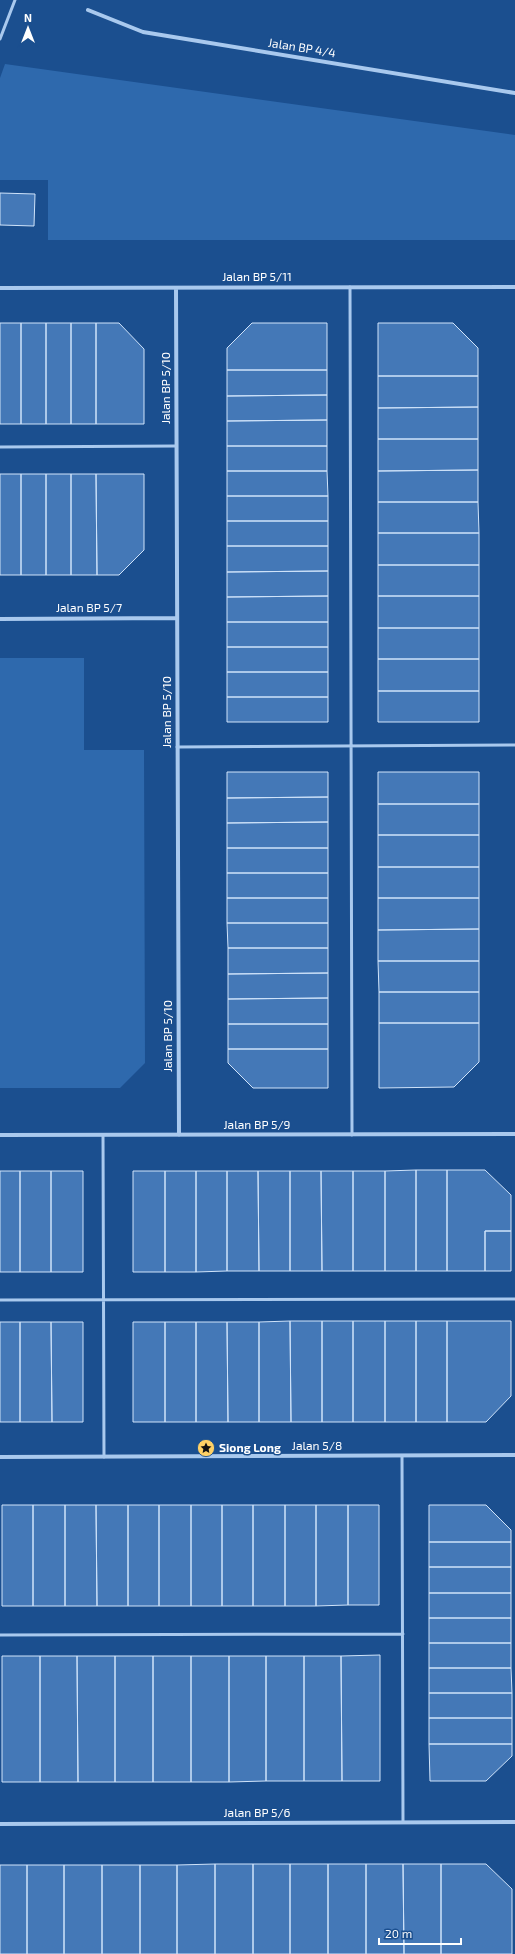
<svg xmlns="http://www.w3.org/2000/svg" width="515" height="1954" viewBox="0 0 515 1954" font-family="'Exo 2',sans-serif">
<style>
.green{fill:#2e69ad}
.building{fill:#4478b7;stroke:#cfe3fa}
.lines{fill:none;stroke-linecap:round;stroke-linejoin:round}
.lane{stroke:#a9c9ee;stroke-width:3}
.street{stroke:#a9c9ee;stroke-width:4}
.labels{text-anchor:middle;stroke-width:3;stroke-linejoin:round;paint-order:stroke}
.street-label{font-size:12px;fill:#fff;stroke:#1b4f8f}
.poi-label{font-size:12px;font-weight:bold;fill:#fff;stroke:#1b4f8f;text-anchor:start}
</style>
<rect width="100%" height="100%" fill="#1b4f8f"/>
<path class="green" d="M5,64L515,135V240H48V180H0V78Z
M0,658H84V750H144L145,1063L120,1088H0Z"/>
<path class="building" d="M0,193L35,194L34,226L0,225Z
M0,323H21V424H0Z
M21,323H46V424H21Z
M46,323H71V424H46Z
M71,323H96V424H71Z
M96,323H119L144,349V424H96Z
M252,323H327V370H227V348Z
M378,323H453L478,348V376H378Z
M227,370H327V395L227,396Z
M378,376H478V407L378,408Z
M327,395V420L227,421V396Z
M478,407V439H378V408Z
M327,420V446H227V421Z
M378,439H478V470L378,471Z
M227,446H327V471H227Z
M478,470V502H378V471Z
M227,471H327L328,496H227Z
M0,474H21V575H0Z
M21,474H46V575H21Z
M46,474H71V575H46Z
M71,474H96L97,575H71Z
M96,474H144V550L119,575H97Z
M227,496H328V521H227Z
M378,502H478L479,533H378Z
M227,521H328V546H227Z
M378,533H479V565H378Z
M227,546H328V571L227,572Z
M378,565H479V596H378Z
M328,571V596L227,597V572Z
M328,596V622H227V597Z
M378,596H479V628H378Z
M227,622H328V647H227Z
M378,628H479V659H378Z
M227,647H328V672H227Z
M378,659H479V691H378Z
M227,672H328V697H227Z
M378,691H479V722H378Z
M227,697H328V722H227Z
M227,772H328V797L227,798Z
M378,772H479V804H378Z
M328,797V822L227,823V798Z
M378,804H479V835H378Z
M328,822V848H227V823Z
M378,835H479V867H378Z
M227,848H328V873H227Z
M378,867H479V898H378Z
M227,873H328V898H227Z
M227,898H328V923H227Z
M378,898H479V929L378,930Z
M227,923H328V948H228Z
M479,929V961H378V930Z
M228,948H328V973L228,974Z
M378,961H479V992H379Z
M328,973V998L228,999V974Z
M379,992H479V1023H379Z
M328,998V1024H228V999Z
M379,1023H479V1062L454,1087L379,1088Z
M228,1024H328V1049H228Z
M228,1049H328V1088H253L228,1063Z
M416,1170V1271H385V1171Z
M416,1170H447V1271H416Z
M447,1170H485L511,1195V1231H485V1271H447Z
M0,1171H20V1272H0Z
M20,1171H51V1272H20Z
M51,1171H83V1272H51Z
M133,1171H165V1272H133Z
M165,1171H196V1272H165Z
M196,1171H227V1271L196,1272Z
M227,1171H258L259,1271H227Z
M258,1171H290V1271H259Z
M290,1171H321L322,1271H290Z
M321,1171H353V1271H322Z
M353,1171H385V1271H353Z
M485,1231H511V1271H485Z
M290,1321H322V1422H291Z
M290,1321L291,1422H259V1322Z
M322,1321H353V1422H322Z
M353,1321H385V1422H353Z
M385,1321H416V1422H385Z
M416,1321H447V1422H416Z
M447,1321H511V1396L486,1422H447Z
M0,1322H20V1422H0Z
M20,1322H51L52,1422H20Z
M51,1322H83V1422H52Z
M133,1322H165V1422H133Z
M165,1322H196V1422H165Z
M196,1322H227L228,1422H196Z
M227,1322H259V1422H228Z
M2,1505H33V1606H2Z
M33,1505H65V1606H33Z
M65,1505H96L97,1606H65Z
M96,1505H128V1606H97Z
M128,1505H159V1606H128Z
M159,1505H191V1606H159Z
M191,1505H222V1606H191Z
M222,1505H253V1606H222Z
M253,1505H285V1606H253Z
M285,1505H316V1606H285Z
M316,1505H348V1605L316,1606Z
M348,1505H379V1605H348Z
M429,1505H486L511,1530V1542H429Z
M429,1542H511V1567H429Z
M429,1567H511V1593H429Z
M429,1593H511V1618H429Z
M429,1618H511V1643H429Z
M429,1643H511V1668H429Z
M380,1655V1781H342L341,1656Z
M2,1656H40V1782H2Z
M40,1656H77L78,1782H40Z
M77,1656H115V1782H78Z
M115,1656H153V1782H115Z
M153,1656H191V1782H153Z
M191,1656H229V1782H191Z
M229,1656H266V1781L229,1782Z
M266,1656H304V1781H266Z
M304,1656H341L342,1781H304Z
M429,1668H511L512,1693H429Z
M429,1693H512V1718H429Z
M429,1718H512V1744H429Z
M429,1744H512V1756L486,1781H430Z
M215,1864V1954H177V1865Z
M215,1864H253V1954H215Z
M253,1864H290V1954H253Z
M290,1864H328V1954H290Z
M328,1864H366V1954H328Z
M366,1864H403L404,1954H366Z
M403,1864H441V1954H404Z
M441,1864H486L512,1889V1954H441Z
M0,1865H27V1954H0Z
M27,1865H64V1954H27Z
M64,1865H102V1954H64Z
M102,1865H140V1954H102Z
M140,1865H177V1954H140Z"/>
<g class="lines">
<path class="lane" d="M0,39L15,0
M350,287L352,1135
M0,447L176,446
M177,747L515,745
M103,1135L104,1457
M0,1300L515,1299
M402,1456L403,1822
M0,1635L403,1634"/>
<path class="street" d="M88,10L143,32L515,93
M0,288L515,287
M176,288L179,1135
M0,619L177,618
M0,1135L515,1134
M0,1457L515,1455
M0,1824L515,1822"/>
</g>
<defs>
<symbol id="sight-disc" viewBox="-11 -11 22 22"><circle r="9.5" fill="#ffd166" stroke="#1b4f8f"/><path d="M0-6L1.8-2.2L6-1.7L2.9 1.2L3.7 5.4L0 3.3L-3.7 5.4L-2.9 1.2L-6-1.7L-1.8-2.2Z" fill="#111"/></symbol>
</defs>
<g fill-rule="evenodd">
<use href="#sight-disc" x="196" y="1438" width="20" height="20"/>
</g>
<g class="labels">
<g class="street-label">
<text transform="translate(302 48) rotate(9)" y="4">Jalan BP 4/4</text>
<text x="257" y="281">Jalan BP 5/11</text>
<text transform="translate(166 388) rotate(-90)" y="4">Jalan BP 5/10</text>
<text x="89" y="612">Jalan BP 5/7</text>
<text transform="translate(167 712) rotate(-90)" y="4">Jalan BP 5/10</text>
<text transform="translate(168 1036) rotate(-90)" y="4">Jalan BP 5/10</text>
<text x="257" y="1129">Jalan BP 5/9</text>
<text x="317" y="1450">Jalan 5/8</text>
<text x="257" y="1817">Jalan BP 5/6</text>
</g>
<g class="poi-label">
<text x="219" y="1452">Siong Long</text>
</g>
</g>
<g transform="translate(28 28)" stroke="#1b4f8f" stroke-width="3" paint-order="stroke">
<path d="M0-3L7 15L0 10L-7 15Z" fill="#ffffff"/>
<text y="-6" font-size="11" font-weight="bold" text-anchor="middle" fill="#ffffff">N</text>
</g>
<path d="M379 1938v6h82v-6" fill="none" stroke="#ffffff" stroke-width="2"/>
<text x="385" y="1938" font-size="12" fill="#ffffff" stroke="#1b4f8f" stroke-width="3" paint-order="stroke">20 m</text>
</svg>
